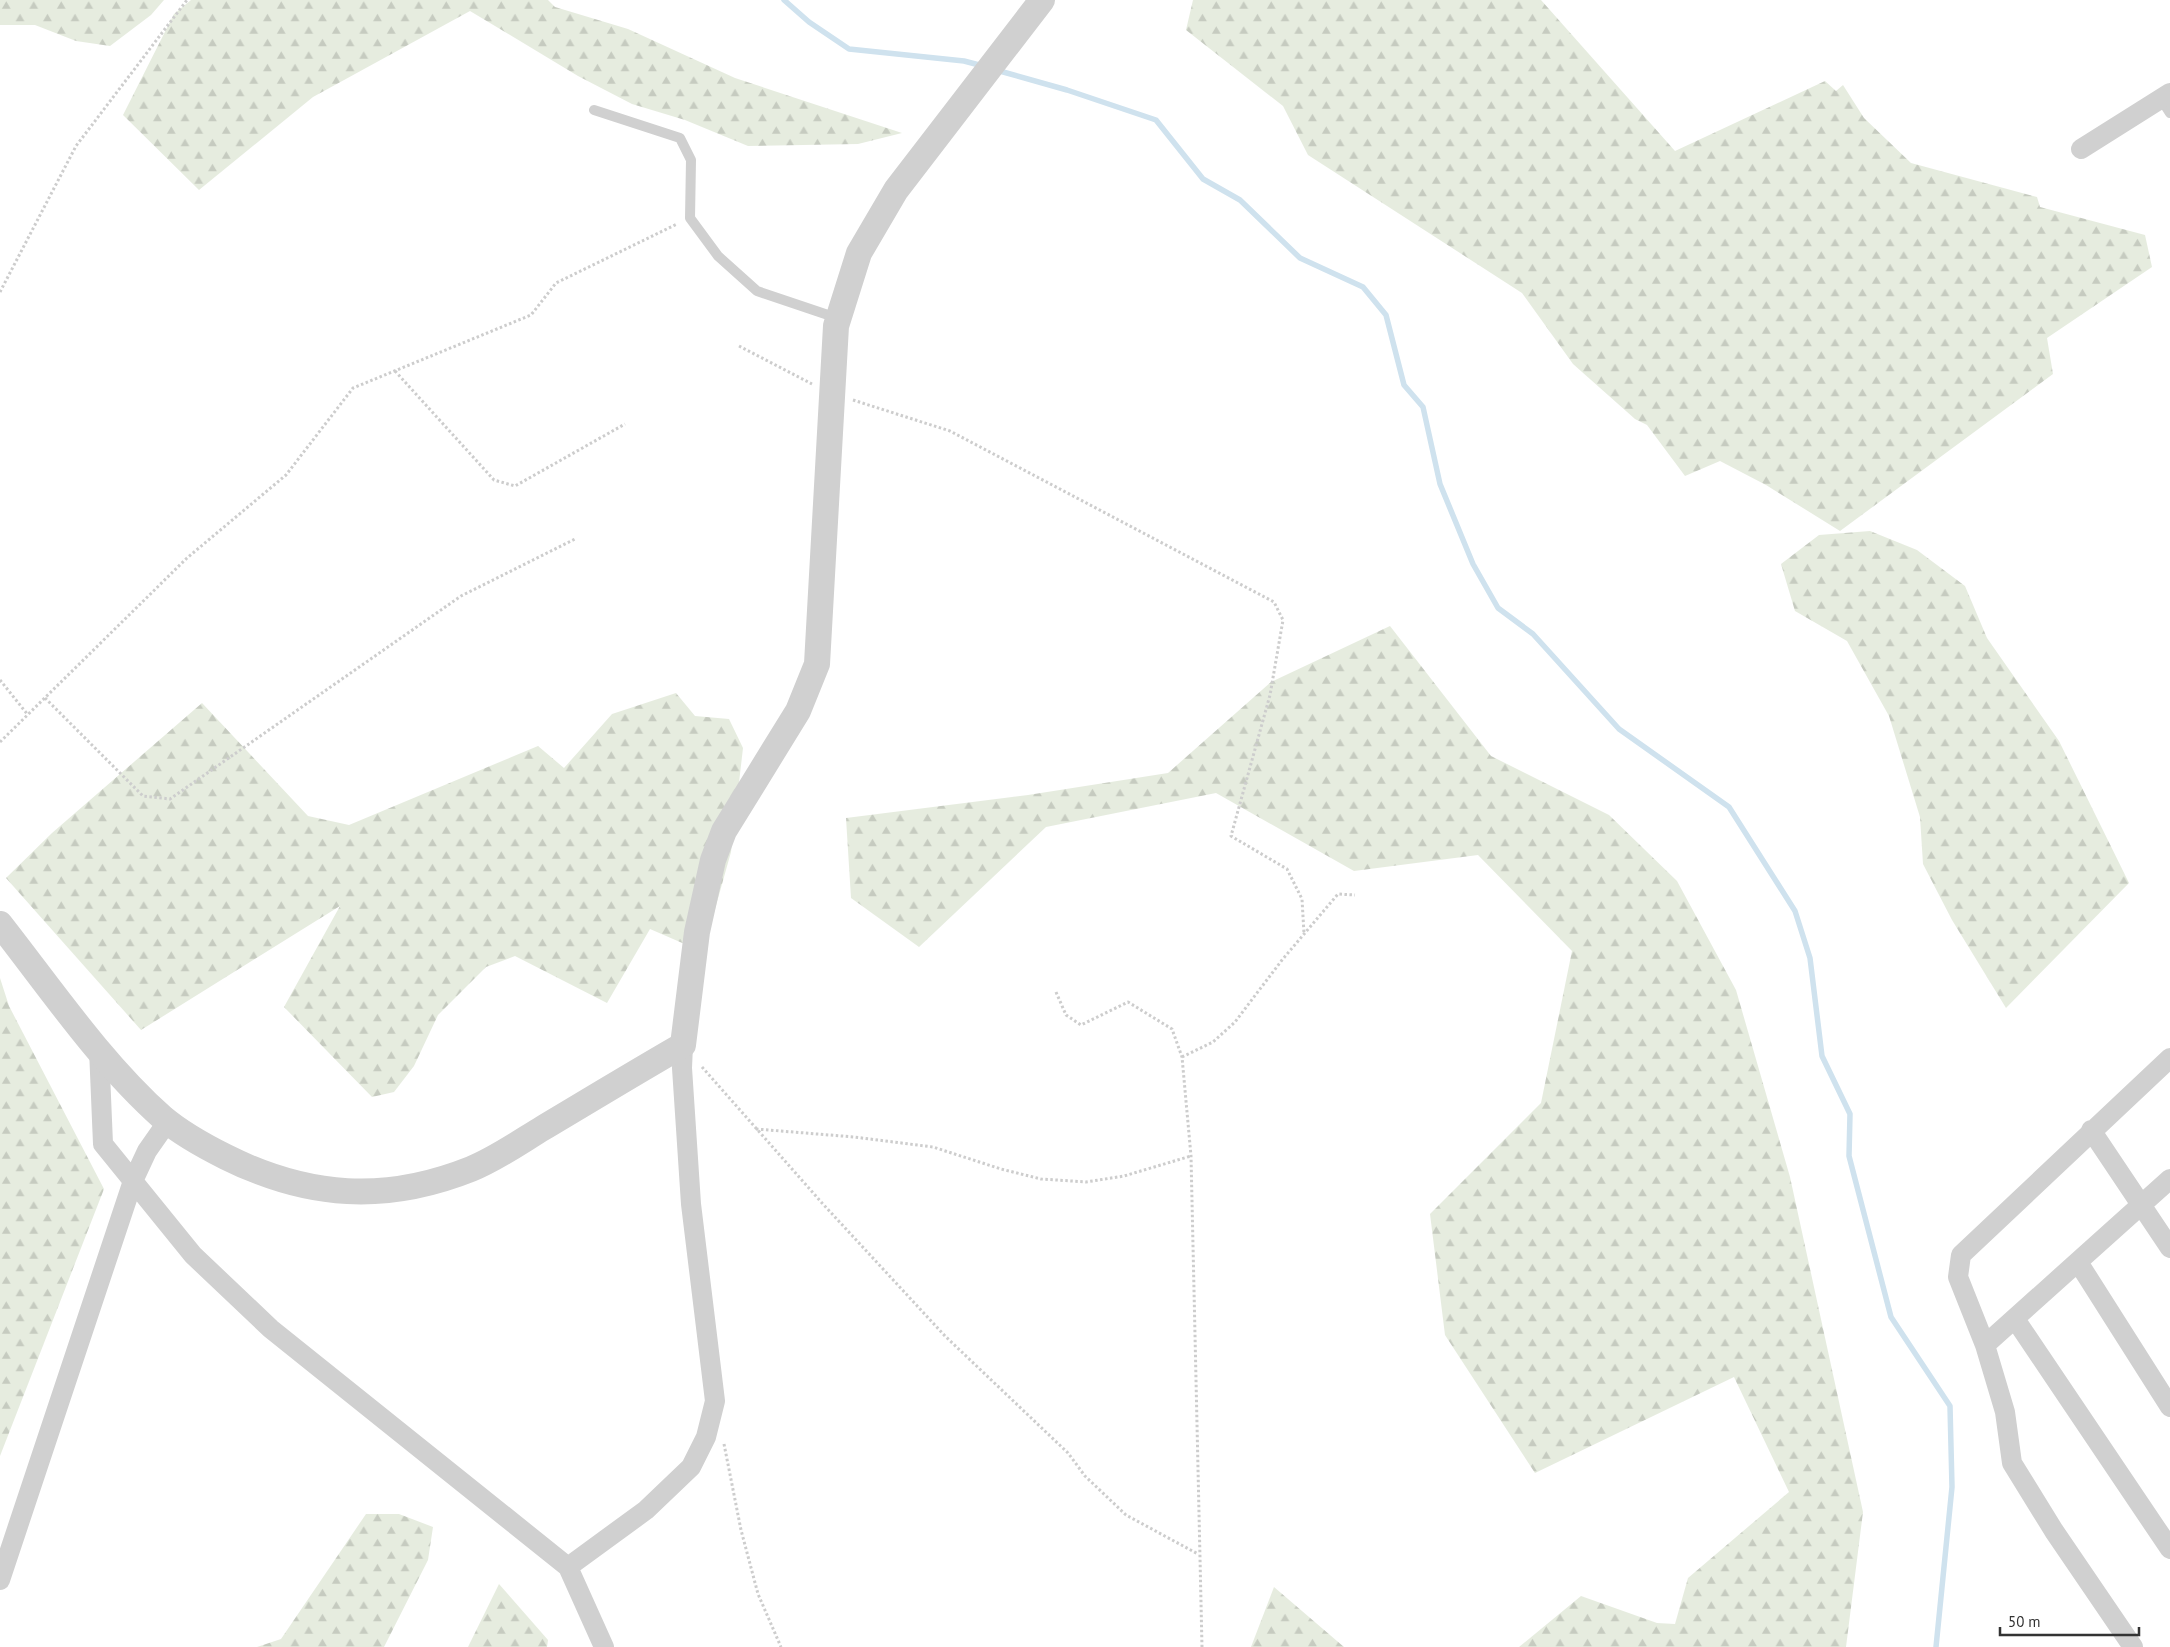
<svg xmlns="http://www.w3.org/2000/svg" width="2170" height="1647" viewBox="0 0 2170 1647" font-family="'PT Sans',sans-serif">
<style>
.forest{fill:url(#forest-firs)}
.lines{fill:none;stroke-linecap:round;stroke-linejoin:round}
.stream{stroke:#cfe2ee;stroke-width:5.5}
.path{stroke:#cdcdcd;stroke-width:3;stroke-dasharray:2.5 2.5;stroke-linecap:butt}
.service{stroke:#d0d0d0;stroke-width:10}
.minor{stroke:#d0d0d0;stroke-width:20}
.tertiary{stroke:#d0d0d0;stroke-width:26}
</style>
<defs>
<pattern id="forest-firs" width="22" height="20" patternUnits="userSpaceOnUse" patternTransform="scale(1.25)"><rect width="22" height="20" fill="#e6ecdf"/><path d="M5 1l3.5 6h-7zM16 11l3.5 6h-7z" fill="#c6cbc0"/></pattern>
</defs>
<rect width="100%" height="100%" fill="#fff"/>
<path class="forest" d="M0,0H164L151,15L110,46L76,41L35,25H0Z
M191,0H548L555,7L628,29L735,78L902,133L858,144L748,146L685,120L632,104L578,76L470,11L313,97L199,190L123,115L174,14Z
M1193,0H1541L1675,151L1825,81L1836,91L1843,85L1864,118L1911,163L2037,197L2040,207L2145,235L2152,267L2047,338L2053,374L1840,531L1766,485L1720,461L1685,476L1647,425L1635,419L1573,364L1522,293L1308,155L1283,106L1186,30Z
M1870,531L1917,550L1965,586L1987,638L2059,741L2129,883L2006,1008L1952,920L1923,864L1920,817L1889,716L1847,641L1795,611L1781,564L1819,535Z
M1390,626L1491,756L1609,815L1677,881L1736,990L1790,1177L1863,1512L1846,1647H1519L1581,1596L1657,1623L1675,1624L1688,1578L1789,1492L1734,1377L1535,1473L1445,1335L1430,1214L1541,1103L1572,951L1478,855L1354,871L1216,793L1046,827L919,947L851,898L846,818L1028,795L1168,773L1271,682Z
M676,693L695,716L729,719L743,748L731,852L703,952L650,929L607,1003L515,956L486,967L438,1015L414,1066L394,1092L372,1097L284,1007L340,906L141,1030L6,878L52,833L202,703L308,816L349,825L538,746L564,768L612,714Z
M0,978L9,1006L104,1189L0,1456Z
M366,1514H399L433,1527L428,1560L384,1647H257L281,1639Z
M499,1584L548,1640L547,1647H468Z
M1274,1587L1344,1647H1251Z"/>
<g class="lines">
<path class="stream" d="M784,0L809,22L849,49L964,61L983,66
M996,70L1067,90L1156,120L1203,179L1240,200L1300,258L1363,287L1386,315L1404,385L1423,407L1440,484L1473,564L1498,608L1533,634L1619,729L1729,807L1795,911L1810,958L1822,1056L1850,1114L1849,1156L1891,1317L1950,1406L1952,1487L1936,1647"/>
<path class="path" d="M0,292L76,146L187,0
M739,346L812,384
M395,371L494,480L515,486L625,424
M853,400L950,431L1274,602L1283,620L1270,695L1231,836L1287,869L1302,899L1304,934
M0,680L28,715
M45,698L143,796L170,799L461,596L575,539
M0,742L187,558L286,475L353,388L531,315L556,283L677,224
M1056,992L1066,1015L1081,1025L1128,1002L1172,1029L1182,1057L1191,1156L1202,1647
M1182,1057L1213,1042L1235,1022L1282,960L1338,894L1355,895
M702,1067L822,1203L945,1336L1068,1453L1085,1476L1126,1515L1198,1554
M756,1129L854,1137L933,1147L1001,1169L1041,1179L1086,1182L1124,1176L1191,1156
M724,1444L741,1530L758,1594L781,1647"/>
<path class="service" d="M2161,99L2170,113
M594,110L680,138L691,160L690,218L718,256L757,291L837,318"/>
<path class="minor" d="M2081,149L2170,93
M99,1049L103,1144L193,1255L271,1329L568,1567L604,1647
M2091,1130L2170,1248
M2078,1262L2170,1407
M2015,1319L2170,1549
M1985,1345L2170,1179
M568,1567L646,1510L691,1467L706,1437L715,1401L691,1204L682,1068L683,1045
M0,1580L133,1181L147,1151L168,1121
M2133,1647L2054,1531L2012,1463L2005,1412L1985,1345L1958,1277L1961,1255L2170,1058"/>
<path class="tertiary" d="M0,924C51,989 101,1063 163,1118C182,1134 204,1146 226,1157C308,1198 386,1203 471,1169C496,1159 520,1142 543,1128C590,1100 636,1072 683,1045L697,932L713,860L724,831L798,711L817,664L836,326L859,253L896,190L1042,0"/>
</g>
<path d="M2000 1627v8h139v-8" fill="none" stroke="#333333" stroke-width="2.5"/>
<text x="2008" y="1627" font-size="15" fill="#333333" stroke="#ffffff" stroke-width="4" paint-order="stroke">50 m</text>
</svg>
